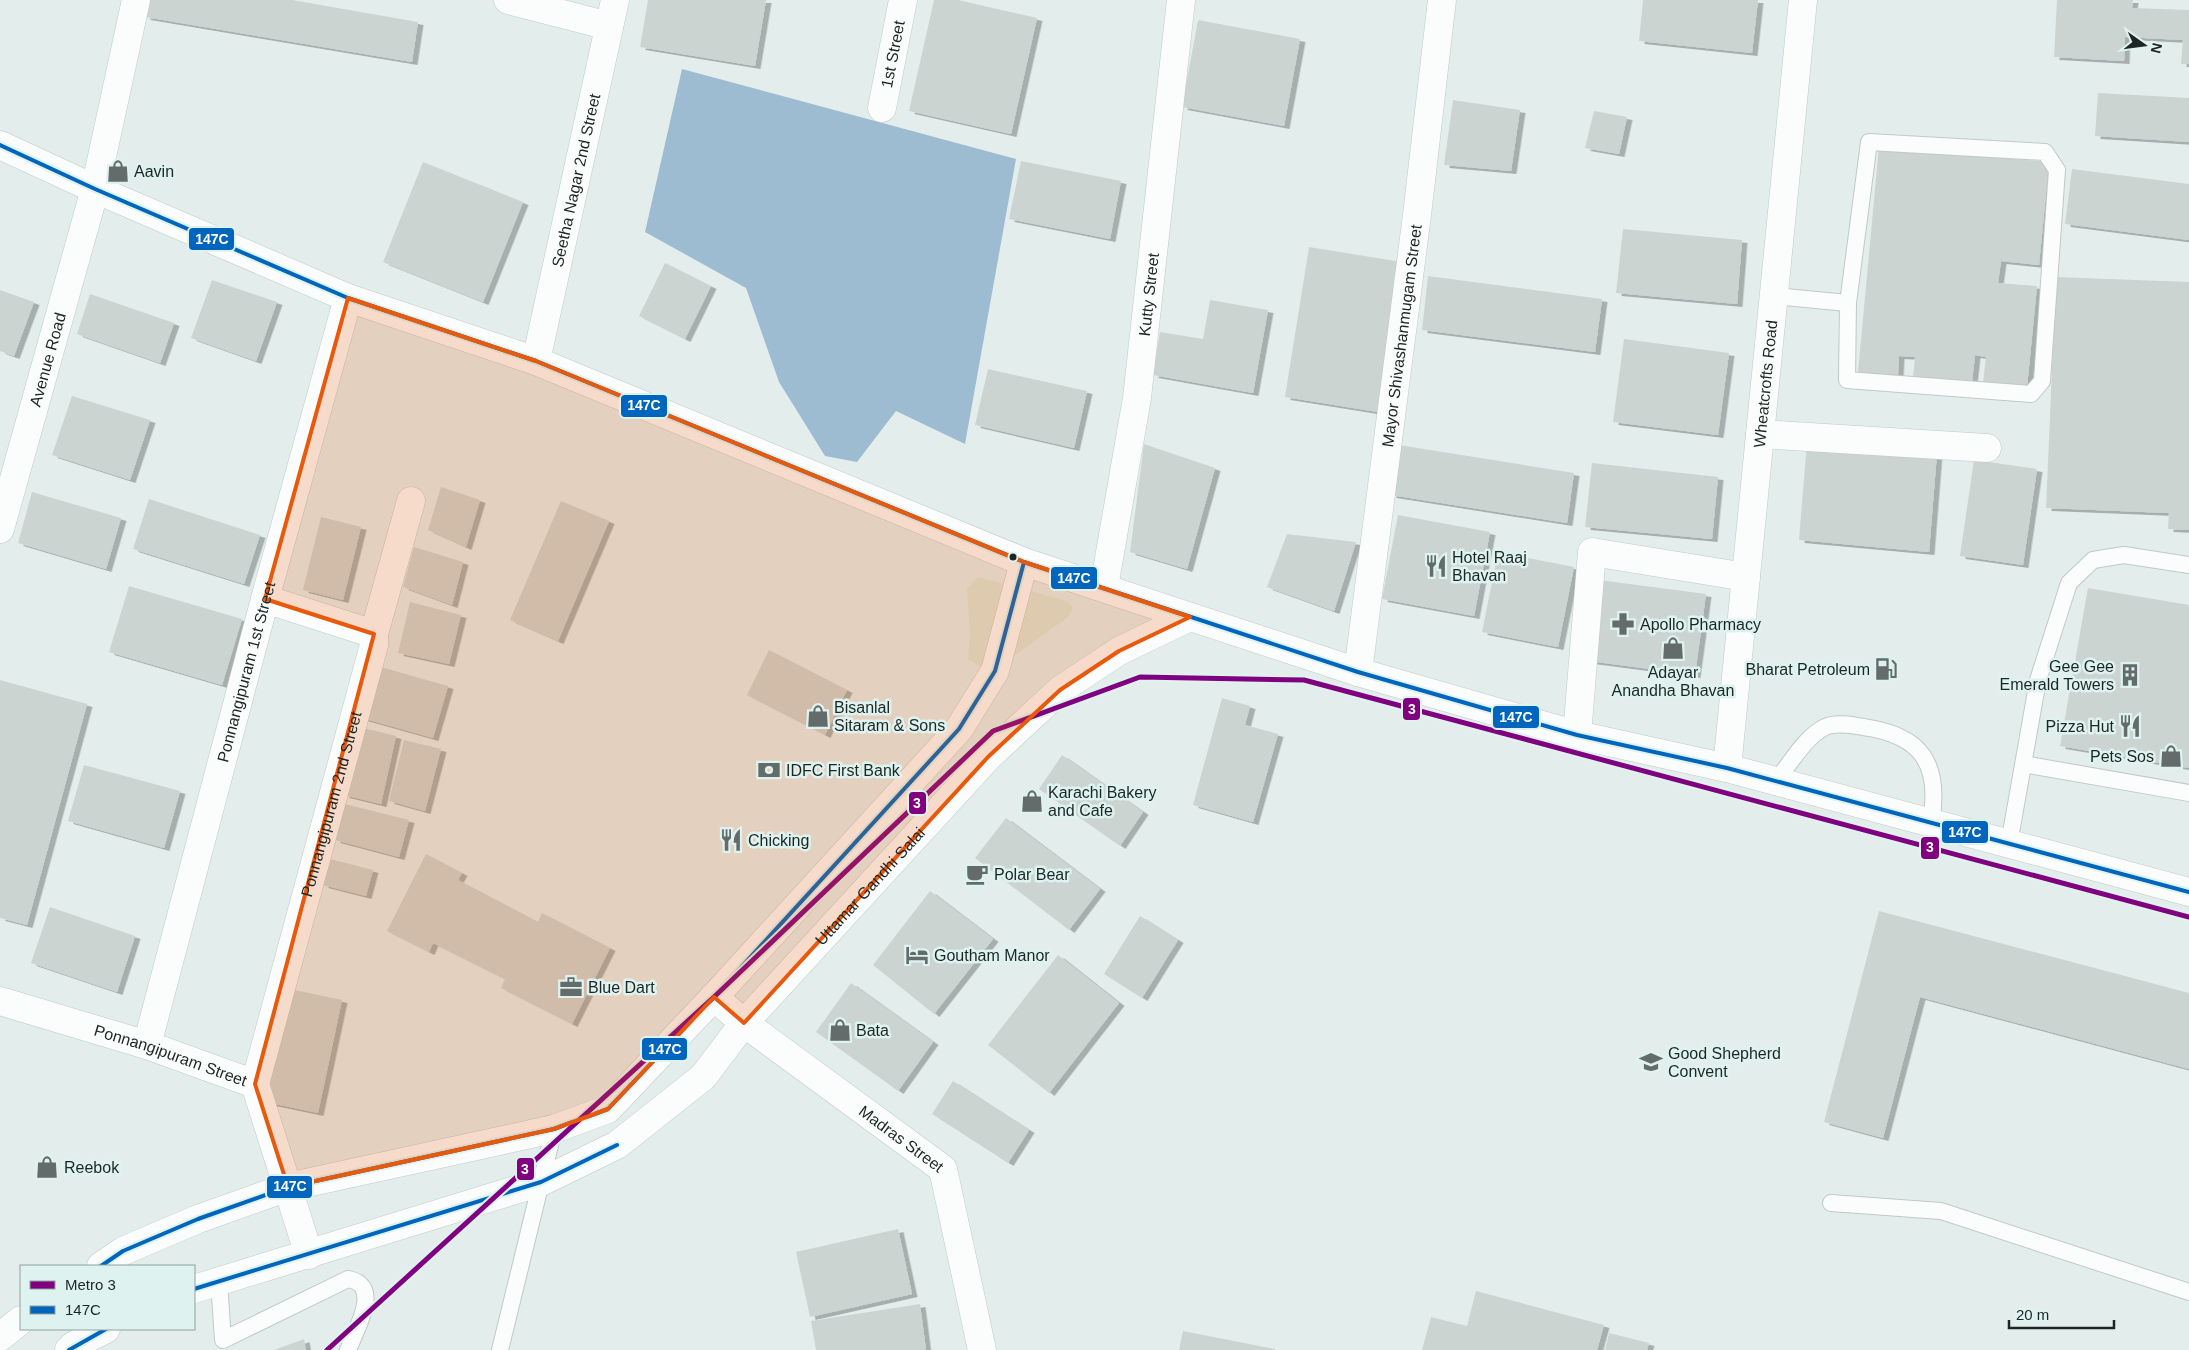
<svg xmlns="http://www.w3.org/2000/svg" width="2189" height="1350" viewBox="0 0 2189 1350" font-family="Helvetica,sans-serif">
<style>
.green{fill:#dde7d7}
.water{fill:#9ebcd1}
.building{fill:#ccd4d1;filter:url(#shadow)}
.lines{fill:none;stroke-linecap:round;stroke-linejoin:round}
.lane-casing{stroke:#c0c9c7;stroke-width:18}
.street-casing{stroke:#c0c9c7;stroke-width:29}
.secondary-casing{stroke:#c0c9c7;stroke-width:29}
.primary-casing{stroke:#c0c9c7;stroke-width:29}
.lane{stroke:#fbfcfc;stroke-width:16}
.street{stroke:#fbfcfc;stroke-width:28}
.secondary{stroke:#fbfcfc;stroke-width:28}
.primary{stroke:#fbfcfc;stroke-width:28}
.bus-1-casing{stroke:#def3ef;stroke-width:8}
.bus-1{stroke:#0065bd;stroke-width:4}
.metro-1-casing{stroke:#def3ef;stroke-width:9}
.metro-1{stroke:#800080;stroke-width:5}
.marked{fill:#e8590c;fill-opacity:0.2;stroke:#e8590c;stroke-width:4;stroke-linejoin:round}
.bus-dot{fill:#1e2624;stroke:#def3ef;stroke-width:2}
.labels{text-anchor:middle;stroke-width:5;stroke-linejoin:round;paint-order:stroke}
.street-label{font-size:16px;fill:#1e2624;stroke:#def3ef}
.poi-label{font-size:16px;fill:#1e2624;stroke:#def3ef;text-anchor:start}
.line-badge{stroke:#def3ef;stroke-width:2}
.badge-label{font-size:14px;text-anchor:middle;font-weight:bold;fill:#fff}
</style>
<defs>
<filter id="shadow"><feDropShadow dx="5.5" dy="3" stdDeviation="0" flood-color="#0004"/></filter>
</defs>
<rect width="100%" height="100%" fill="#e3eeec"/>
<path class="green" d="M978,577L1067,601L1073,608L1068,617L990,673L968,659L970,636L967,589Z"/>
<path class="water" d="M682,69L1016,159L965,444L896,411L857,462L825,456L779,382L746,288L645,232Z"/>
<path class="building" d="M148,0H292L418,22L412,62L145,17Z
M648,0H766L755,66L640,47Z
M934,0H958L1037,18L1011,134L909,111Z
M1643,0H1758L1752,53L1639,41Z
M2057,0H2133L2132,8L2189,10V64H2181L2183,40L2125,37L2124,61L2054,57Z
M1198,20L1300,39L1284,126L1182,107Z
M2098,93L2189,98V142L2095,136Z
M1453,100L1520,110L1511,171L1444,165Z
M1594,111L1627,117L1619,154L1585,148Z
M1879,147L2049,162L2039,265L2001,261L1998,283L2037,286L2027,387L1983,383L1986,357L1975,355L1972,382L1913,377L1915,357L1899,356L1898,375L1858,372Z
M1021,161L1121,181L1110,239L1009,219Z
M423,162L523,202L483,302L383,262Z
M2072,169L2189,184V240L2065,224Z
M1623,229L1742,240L1737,304L1616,293Z
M1309,247L1402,262L1378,412L1285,397Z
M665,263L711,286L685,339L639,316Z
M1428,276L1602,299L1595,352L1422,330Z
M2056,277L2189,282V530L2168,529L2169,513L2046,508Z
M212,280L277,302L256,361L191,338Z
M0,290L34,302L14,356L0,351Z
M90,294L174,323L160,363L77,334Z
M1210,300L1268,310L1253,393L1153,375L1160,332L1203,339Z
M1624,339L1729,353L1718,435L1613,422Z
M988,369L1087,391L1074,448L975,425Z
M72,396L150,420L130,480L52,455Z
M1807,442L1937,453L1929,552L1799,540Z
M1144,444L1215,468L1187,569L1130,552Z
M1399,445L1574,473L1567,523L1391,495Z
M1974,460L2037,469L2023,565L1960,556Z
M1592,463L1718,477L1712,539L1585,527Z
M441,487L480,500L466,547L428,530Z
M32,492L121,518L106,569L18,543Z
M149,499L260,535L244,584L133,549Z
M561,501L609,521L558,641L510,620Z
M1398,515L1490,532L1474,616L1382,599Z
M321,517L361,527L343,600L303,590Z
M1287,534L1356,542L1334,611L1267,587Z
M414,547L463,562L452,605L403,587Z
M1498,552L1574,567L1558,647L1482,632Z
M1599,580L1706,594L1695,675L1589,661Z
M129,586L242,619L222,685L109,652Z
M2088,588L2189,605V768L2060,746Z
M410,602L461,615L449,664L398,653Z
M769,650L847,690L825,735L747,695Z
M377,666L448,686L433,738L362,718Z
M0,680L87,704L27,925L0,918Z
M1222,698L1250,706L1245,725L1278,734L1253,822L1193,805Z
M359,727L396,736L381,804L344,795Z
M404,740L441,749L425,811L389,801Z
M1062,755L1143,812L1120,846L1039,789Z
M84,765L180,791L164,848L68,821Z
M345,804L409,820L399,857L335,840Z
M1006,818L1100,889L1069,930L975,858Z
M426,854L462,873L458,880L538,922L542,913L610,948L572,1024L501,988L505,979L433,943L429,952L387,931Z
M330,859L373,870L366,896L323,885Z
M930,891L993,939L934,1014L873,965Z
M50,907L135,936L117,992L31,963Z
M1879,911L2189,993V1069L1920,997L1883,1138L1824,1122Z
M1140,916L1178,940L1142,998L1104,974Z
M1058,955L1119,1003L1049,1093L988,1045Z
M851,983L933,1042L898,1091L816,1032Z
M285,988L342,1000L318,1113L261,1101Z
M953,1081L1029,1130L1008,1163L932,1114Z
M898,1229L912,1294L810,1317L796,1252Z
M1476,1291L1604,1325L1597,1350H1422L1431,1317L1467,1326Z
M920,1304L926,1350H816L811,1321Z
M1183,1331L1275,1349V1350H1179Z
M1609,1333L1649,1343L1647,1350H1605Z
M304,1339L306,1350H274Z"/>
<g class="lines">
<defs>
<path id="lane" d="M1774,296L1848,303L1847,380L2031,394L2042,381L2057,170L2045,152L1869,142L1848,303
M2023,764L2189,793
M1776,781C1790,764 1805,737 1825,727C1836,722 1852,725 1863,727C1922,735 1941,764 1931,823
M2009,844L2038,680L2069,583L2093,560L2124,555L2189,565
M1831,1203L1941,1211L2189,1292
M219,1282L223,1340L348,1279C383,1285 356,1329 348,1350
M500,1350L554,1129"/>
<g id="street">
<path d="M508,0L609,26"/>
<path id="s1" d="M882,108L903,0"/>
<path id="s2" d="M536,361L615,0"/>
<path d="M1760,434L1987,448"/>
<path id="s3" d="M0,529L95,189L136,0"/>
<path id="s4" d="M1104,587L1137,398L1181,0"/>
<path d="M374,634L411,501"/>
<path id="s5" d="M1358,672L1417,215L1442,0"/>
<path d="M1577,735L1592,552L1746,577"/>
<path id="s6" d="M1727,768L1803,0"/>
<path id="s7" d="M714,997L744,1023L943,1169L982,1350"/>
<path id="s8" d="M0,1001L147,1045L255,1084L309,1255"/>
<path id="s9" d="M147,1045L265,599L348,298"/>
<path id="s10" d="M255,1084L374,645V634L265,599"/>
</g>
<path id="secondary" d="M0,145L95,189L348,298L536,361L1024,562"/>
<g id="primary">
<path d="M101,1266L123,1251L198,1219L288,1187L554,1129L608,1109L714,997L959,729L995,671L1024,562L1358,672L1577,735L1727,768L2189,892"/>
<path id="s11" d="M194,1289L541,1182L617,1145L703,1077L744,1023L988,757L1060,690L1119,651L1190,617"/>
<path d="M0,1337L21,1320"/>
<path d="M69,1350L73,1346L106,1329"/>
</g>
</defs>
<use href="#lane" class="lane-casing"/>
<use href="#street" class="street-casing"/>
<use href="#secondary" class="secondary-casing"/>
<use href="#primary" class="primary-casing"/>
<use href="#lane" class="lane"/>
<use href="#street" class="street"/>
<use href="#secondary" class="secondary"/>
<use href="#primary" class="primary"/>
<defs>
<path id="bus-1" d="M0,145L95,189L348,298L536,361L1024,562L1358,672L1577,735L1727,768L2189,892
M101,1266L123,1251L198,1219L288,1187L554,1129L608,1109L714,997L959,729L995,671L1024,562
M194,1289L541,1182L617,1145
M69,1350L106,1329"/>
</defs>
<use href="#bus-1" class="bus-1-casing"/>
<use href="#bus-1" class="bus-1"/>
<defs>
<path id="metro-1" d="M327,1350L714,997L993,731L1140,677L1304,680L2189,917"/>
</defs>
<use href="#metro-1" class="metro-1-casing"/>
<use href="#metro-1" class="metro-1"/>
</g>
<path class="marked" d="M348,298L536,361L1024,562L1190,617L1119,651L1060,690L988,757L744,1023L714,997L608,1109L554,1129L288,1187L255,1084L374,634L265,599Z"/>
<defs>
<symbol id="shop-bare" viewBox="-9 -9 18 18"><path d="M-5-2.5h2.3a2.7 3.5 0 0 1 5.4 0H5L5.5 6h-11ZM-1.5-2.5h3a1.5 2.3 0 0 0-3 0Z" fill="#636c6a" stroke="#def3ef" stroke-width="2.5" paint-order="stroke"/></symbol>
<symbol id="restaurant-bare" viewBox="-9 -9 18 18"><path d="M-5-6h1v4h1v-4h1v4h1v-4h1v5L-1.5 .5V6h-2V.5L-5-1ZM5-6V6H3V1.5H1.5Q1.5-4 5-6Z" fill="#636c6a" stroke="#def3ef" stroke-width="2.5" paint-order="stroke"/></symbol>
<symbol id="pharmacy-bare" viewBox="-9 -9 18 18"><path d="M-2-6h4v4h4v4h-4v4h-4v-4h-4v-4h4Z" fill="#636c6a" stroke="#def3ef" stroke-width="2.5" paint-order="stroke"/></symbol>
<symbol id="fuel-bare" viewBox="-9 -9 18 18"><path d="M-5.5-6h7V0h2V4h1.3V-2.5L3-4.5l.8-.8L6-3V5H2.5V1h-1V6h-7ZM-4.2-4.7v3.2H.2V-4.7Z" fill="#636c6a" stroke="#def3ef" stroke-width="2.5" paint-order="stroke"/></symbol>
<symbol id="building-bare" viewBox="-9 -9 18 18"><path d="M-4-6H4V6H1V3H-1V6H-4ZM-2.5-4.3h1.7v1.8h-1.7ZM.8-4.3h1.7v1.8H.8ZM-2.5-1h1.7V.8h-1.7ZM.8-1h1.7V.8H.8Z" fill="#636c6a" stroke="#def3ef" stroke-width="2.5" paint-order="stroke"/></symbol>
<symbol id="bank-bare" viewBox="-9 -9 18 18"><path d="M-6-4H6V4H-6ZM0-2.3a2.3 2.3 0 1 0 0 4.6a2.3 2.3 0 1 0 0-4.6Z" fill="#636c6a" stroke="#def3ef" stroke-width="2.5" paint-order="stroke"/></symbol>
<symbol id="cafe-bare" viewBox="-9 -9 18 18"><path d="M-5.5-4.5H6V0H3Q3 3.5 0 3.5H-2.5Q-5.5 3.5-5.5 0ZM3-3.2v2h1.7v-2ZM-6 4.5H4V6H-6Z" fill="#636c6a" stroke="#def3ef" stroke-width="2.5" paint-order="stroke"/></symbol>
<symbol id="hotel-bare" viewBox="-9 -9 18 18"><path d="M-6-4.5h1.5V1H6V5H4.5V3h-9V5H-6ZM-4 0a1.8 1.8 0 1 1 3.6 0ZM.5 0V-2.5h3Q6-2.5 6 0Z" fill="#636c6a" stroke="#def3ef" stroke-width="2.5" paint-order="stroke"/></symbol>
<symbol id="office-bare" viewBox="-9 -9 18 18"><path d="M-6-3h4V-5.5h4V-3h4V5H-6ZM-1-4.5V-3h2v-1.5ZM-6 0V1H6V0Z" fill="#636c6a" stroke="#def3ef" stroke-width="2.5" paint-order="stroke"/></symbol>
<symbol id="school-bare" viewBox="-9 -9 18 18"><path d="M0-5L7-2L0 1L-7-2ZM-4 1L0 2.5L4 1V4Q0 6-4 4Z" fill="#636c6a" stroke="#def3ef" stroke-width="2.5" paint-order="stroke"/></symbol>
</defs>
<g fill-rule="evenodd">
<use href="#shop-bare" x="102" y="155" width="32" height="32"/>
<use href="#restaurant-bare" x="1420" y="550" width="32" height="32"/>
<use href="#pharmacy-bare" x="1607" y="608" width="32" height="32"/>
<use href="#shop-bare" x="1657" y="632" width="32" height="32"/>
<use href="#fuel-bare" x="1870" y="653" width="32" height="32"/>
<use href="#building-bare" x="2114" y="659" width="32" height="32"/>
<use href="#shop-bare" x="802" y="700" width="32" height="32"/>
<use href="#restaurant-bare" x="2114" y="710" width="32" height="32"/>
<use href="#shop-bare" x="2155" y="740" width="32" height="32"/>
<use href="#bank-bare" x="753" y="754" width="32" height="32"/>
<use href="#shop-bare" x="1016" y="785" width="32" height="32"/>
<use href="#restaurant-bare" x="715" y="824" width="32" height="32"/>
<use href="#cafe-bare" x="961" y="858" width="32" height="32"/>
<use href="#hotel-bare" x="901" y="939" width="32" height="32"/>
<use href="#office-bare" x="555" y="971" width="32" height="32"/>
<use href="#shop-bare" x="824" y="1014" width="32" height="32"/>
<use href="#school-bare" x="1635" y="1046" width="32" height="32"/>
<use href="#shop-bare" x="31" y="1151" width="32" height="32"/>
</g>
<circle class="bus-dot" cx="1013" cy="557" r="4.5"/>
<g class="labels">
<g class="street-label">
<text dy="6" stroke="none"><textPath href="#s1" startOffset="55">1st Street</textPath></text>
<text dy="6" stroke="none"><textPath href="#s2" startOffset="185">Seetha Nagar 2nd Street</textPath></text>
<text dy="6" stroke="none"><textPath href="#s4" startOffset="296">Kutty Street</textPath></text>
<text dy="6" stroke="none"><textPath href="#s5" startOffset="339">Mayor Shivashanmugam Street</textPath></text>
<text dy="6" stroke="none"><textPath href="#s3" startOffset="176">Avenue Road</textPath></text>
<text dy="6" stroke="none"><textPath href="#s6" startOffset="386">Wheatcrofts Road</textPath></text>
<text dy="6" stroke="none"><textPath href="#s9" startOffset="386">Ponnangipuram 1st Street</textPath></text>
<text dy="6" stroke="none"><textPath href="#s10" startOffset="290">Ponnangipuram 2nd Street</textPath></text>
<text dy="6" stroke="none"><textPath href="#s11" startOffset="811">Uttamar Gandhi Salai</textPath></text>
<text dy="6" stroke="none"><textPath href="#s8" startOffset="179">Ponnangipuram Street</textPath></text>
<text dy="6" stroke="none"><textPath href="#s7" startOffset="235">Madras Street</textPath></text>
</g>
<g class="poi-label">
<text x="134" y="177">Aavin</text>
<text x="1452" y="563">Hotel Raaj<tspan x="1452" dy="18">Bhavan</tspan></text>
<text x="1640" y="630">Apollo Pharmacy</text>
<text x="2114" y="672" text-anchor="end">Gee Gee<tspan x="2114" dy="18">Emerald Towers</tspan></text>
<text x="1870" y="675" text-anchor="end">Bharat Petroleum</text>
<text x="1673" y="678" text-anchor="middle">Adayar<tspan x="1673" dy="18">Anandha Bhavan</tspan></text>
<text x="834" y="713">Bisanlal<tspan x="834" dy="18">Sitaram &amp; Sons</tspan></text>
<text x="2114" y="732" text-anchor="end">Pizza Hut</text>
<text x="2154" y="762" text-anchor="end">Pets Sos</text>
<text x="786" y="776">IDFC First Bank</text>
<text x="1048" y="798">Karachi Bakery<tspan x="1048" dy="18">and Cafe</tspan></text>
<text x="748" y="846">Chicking</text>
<text x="994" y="880">Polar Bear</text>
<text x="934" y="961">Goutham Manor</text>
<text x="588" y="993">Blue Dart</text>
<text x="856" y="1036">Bata</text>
<text x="1668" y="1059">Good Shepherd<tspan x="1668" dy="18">Convent</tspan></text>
<text x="64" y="1173">Reebok</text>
</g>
</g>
<g class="line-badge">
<rect x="188" y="227" width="47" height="24" rx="5" fill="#0065bd"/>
<rect x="620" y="394" width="48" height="24" rx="5" fill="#0065bd"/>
<rect x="1050" y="566" width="48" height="24" rx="5" fill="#0065bd"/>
<rect x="1402" y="697" width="19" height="24" rx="5" fill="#800080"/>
<rect x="1492" y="705" width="48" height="24" rx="5" fill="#0065bd"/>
<rect x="908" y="791" width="19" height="24" rx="5" fill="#800080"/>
<rect x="1941" y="820" width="48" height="24" rx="5" fill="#0065bd"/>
<rect x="1920" y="836" width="20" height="24" rx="5" fill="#800080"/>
<rect x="641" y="1037" width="47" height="24" rx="5" fill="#0065bd"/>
<rect x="516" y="1157" width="19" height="24" rx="5" fill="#800080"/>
<rect x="266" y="1175" width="47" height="24" rx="5" fill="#0065bd"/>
</g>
<g class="badge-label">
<text x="212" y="244">147C</text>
<text x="644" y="410">147C</text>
<text x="1074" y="583">147C</text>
<text x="1412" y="714">3</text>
<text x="1516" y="722">147C</text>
<text x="917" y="808">3</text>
<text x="1965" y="837">147C</text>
<text x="1930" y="852">3</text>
<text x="665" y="1054">147C</text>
<text x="525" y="1174">3</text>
<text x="290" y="1191">147C</text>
</g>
<rect x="20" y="1265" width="175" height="65" fill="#def3ef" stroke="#91a19e"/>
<rect x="30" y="1281" width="25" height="8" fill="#800080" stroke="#91a19e"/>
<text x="65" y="1290" font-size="15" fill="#1e2624">Metro 3</text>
<rect x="30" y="1306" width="25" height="8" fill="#0065bd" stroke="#91a19e"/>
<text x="65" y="1315" font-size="15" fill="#1e2624">147C</text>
<g transform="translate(2144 45) rotate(104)" stroke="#def3ef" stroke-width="4" paint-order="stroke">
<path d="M0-4L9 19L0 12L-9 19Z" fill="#1e2624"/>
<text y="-8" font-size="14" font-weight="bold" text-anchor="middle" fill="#1e2624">N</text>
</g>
<path d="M2009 1320v8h105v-8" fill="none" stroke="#1e2624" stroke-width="2.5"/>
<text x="2016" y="1320" font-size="15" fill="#1e2624" stroke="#def3ef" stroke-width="4" paint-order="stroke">20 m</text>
</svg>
